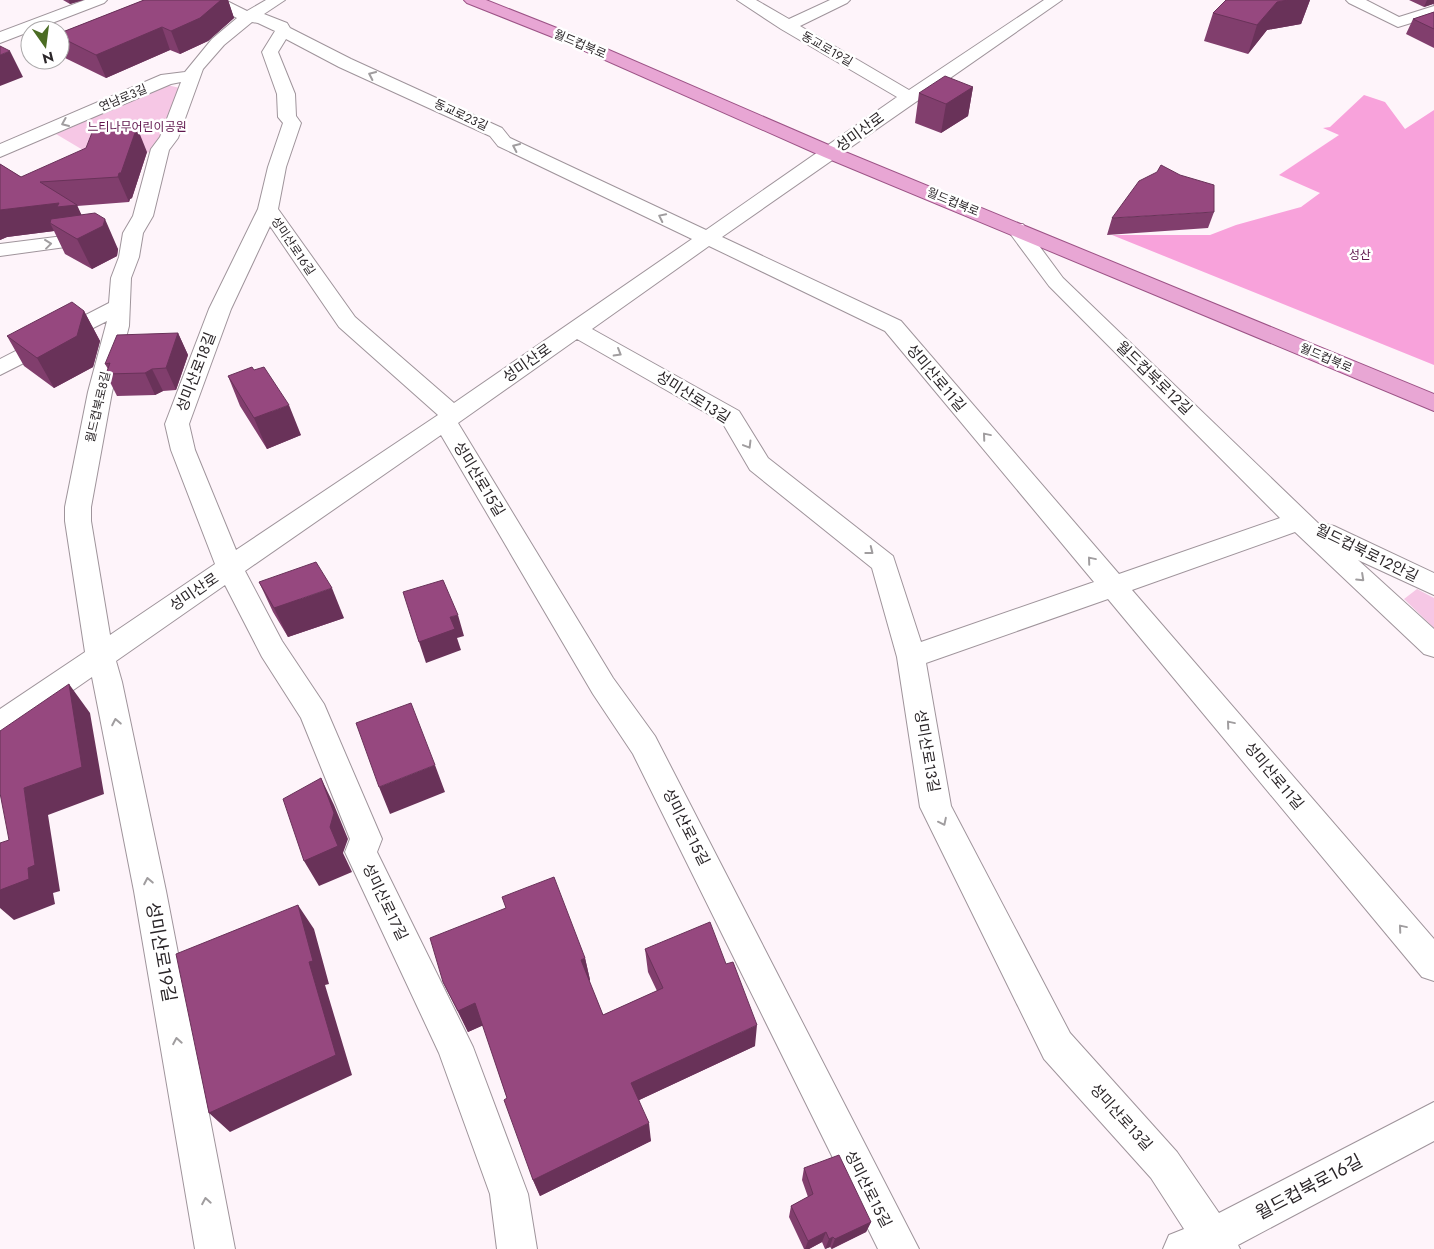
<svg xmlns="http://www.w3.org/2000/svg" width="1434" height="1249" viewBox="0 0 1434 1249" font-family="Jost,'Noto Sans KR',sans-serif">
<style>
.green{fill:#f6c7e5}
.forest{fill:#f8a2db}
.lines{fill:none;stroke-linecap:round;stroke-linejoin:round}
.minor-casing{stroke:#9f949b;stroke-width:2}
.major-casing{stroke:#9c5386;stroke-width:2}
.minor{fill:#fff;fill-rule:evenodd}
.major{fill:#e8a6d4;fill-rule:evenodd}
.wall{fill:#813e6d}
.shaded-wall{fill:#693259}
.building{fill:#96487f;stroke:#693259}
.oneway{stroke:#a09d9f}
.labels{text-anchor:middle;stroke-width:5;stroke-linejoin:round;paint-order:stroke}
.far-street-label{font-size:12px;fill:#2b2629;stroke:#fff}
.far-park-label{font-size:12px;fill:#60164d;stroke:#fff}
.street-label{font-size:15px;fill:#2b2629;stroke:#fff}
.near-street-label{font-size:18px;fill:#2b2629;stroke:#fff}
</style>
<rect width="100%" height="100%" fill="#fef4fa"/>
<path class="green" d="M167,85L180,88L155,152L93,156L56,134Z
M1417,589L1434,598V628L1404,599Z"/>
<path class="forest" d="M1364,95L1385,102L1405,129L1434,110V365L1112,235H1210L1236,225L1301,207L1320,193L1279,175L1339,135L1323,128L1330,127Z"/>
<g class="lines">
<defs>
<path id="minor" d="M85,0H107L104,3L0,43V32Z
M205,0H225L247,11L266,0H285L264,14L287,23L290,28L351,59L502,128L510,138L706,230L897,97L781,29L737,0H756L789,19L830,0H850L847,3L800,26L909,90L1044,0H1062L722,237L901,321L1119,574L1280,518L1049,286L1006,228L1009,224H1023L1063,278L1320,525L1325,524L1334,526L1434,573V595L1358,560L1434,629V657L1424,654L1295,532L1132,590L1434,939V981L1422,977L1108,599L926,663L951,806L1070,1033L1177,1152L1219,1213L1434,1102V1141L1238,1245L1240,1249H1163L1169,1235L1184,1229L1151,1178L1044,1059L920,807L897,657L872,568L750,470L722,422L577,339L458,423L613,678L655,736L919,1249H878L633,754L593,694L441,435L245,571L282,641L324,704L382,839L377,852L473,1047L528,1194L537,1249H497L490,1194L439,1053L345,852L350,839L301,718L262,657L225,585L116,661L122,682L166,891L235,1249H195L134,891L92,677L10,734L0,737V709L85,652L65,521V507L88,392L107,321L0,375V359L109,303L111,278L119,257L123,233L133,216L151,149L160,137L181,82L171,84L0,157V144L161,75L185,72L212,39L237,18L208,3ZM252,22L258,23L275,31L262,52L277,94L278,117L283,123L268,167L258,209L209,309L165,424L171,450L215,564L110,635L91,521V507L112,392L129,326L131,278L139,257L143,233L153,216L169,150L178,138L203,69L224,45ZM286,39L339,67L490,136L498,146L692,239L454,403L355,317L278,209L286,167L301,123L296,116L295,94L278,52ZM270,226L339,327L438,415L236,550L195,450L189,424L231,309ZM709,246L885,331L1094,582L921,642L893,556L768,458L739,411L592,329Z
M1346,0H1366L1399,17L1434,6V16L1398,27L1349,3Z
M95,232L102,234L105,238L102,242L0,256V244Z"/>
<path id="major" d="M464,0H486L572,34L838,149L1434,394V411L824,157L560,40L467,3Z"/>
</defs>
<use href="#minor" class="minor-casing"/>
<use href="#major" class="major-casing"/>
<use href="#minor" class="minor"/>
<use href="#major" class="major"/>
</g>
<path class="wall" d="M63,0H83L70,4Z
M144,0H228L234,18L208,41L180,54L170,50L106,78L65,58L60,47V33Z
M1226,0H1310L1301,24L1267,30L1248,54L1204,41L1213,13Z
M1409,0H1434V5L1433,4L1424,7Z
M1434,12V48L1406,34L1413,19Z
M973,87L968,116L941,133L915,123L919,93Z
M147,152L132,198L130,199L129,202L77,206L81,215L118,249L117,256L92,269L65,254L54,231L7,237L0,240V164L21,177Z
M1214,212L1208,228L1107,235L1112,218Z
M84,311L100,341L93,367L54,388L24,366L7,336Z
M178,333L188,355L176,390L163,391L155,395L117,396L106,374L108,369L105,364Z
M228,376L301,435L267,449L240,406Z
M259,582L344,618L288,637L273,612Z
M645,949L755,1046L639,1100L651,1141L540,1196L533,1180L507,1098L483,1025L468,1032L443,982L585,958L590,980L589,981L603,1015L657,991L648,972Z
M804,1168L871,1222L866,1232L832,1249L830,1247L825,1249L822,1242L809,1249H804L789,1217L791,1206L808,1197L802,1180Z"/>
<path class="shaded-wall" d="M69,0H83L70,4Z
M221,0H228L234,18L208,41L180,54L171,31Z
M1288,0H1310L1301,24L1267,30L1248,54L1257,25L1277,2Z
M1427,0H1434V3L1433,4L1424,7Z
M162,27L170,50L106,78L96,55Z
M10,51L23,77L0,86V55Z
M973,87L968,116L941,133L946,104Z
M137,127L147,152L132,198L130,199L129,202L118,177Z
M59,203L77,205L89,231L50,223L54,231L7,237L0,240V210Z
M105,219L118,249L117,256L92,269L77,239Z
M84,311L100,341L93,367L54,388L37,358Z
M178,333L188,355L176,390L166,368Z
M152,369L163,391L155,395L145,373Z
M289,405L301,435L267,449L254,418Z
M332,588L344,618L288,637L274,608Z
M458,615L464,636L457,638L461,650L426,663L419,642L450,617Z
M69,684L90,713L104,794L48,815L60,891L53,893L55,904L14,920L0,908V890L28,868L24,788Z
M435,765L445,792L390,814L379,787Z
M321,778L334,805L348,839L343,853L352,872L319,886L304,861L330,827Z
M298,905L314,929L329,984L325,985L352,1075L230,1132L209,1113L309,962Z
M585,958L590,980L586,982L581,960Z
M475,1003L484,1025L468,1032L458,1011Z
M757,1025L755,1046L635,1102L631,1083Z
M649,1123L651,1141L540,1196L533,1180Z
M871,1222L866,1232L831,1249L835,1239Z
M826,1232L822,1242L809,1249H805L808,1241Z
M833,1237L830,1247L825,1249L829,1239Z"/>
<path class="building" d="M144,0H221L200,18L171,31L162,27L96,55L60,37V33Z
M1226,0H1288L1277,2L1257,25L1213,13Z
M1434,12V29L1413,19Z
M0,46L10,51L0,55Z
M945,76L973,87L946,104L919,93Z
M137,127L121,173H119L118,177L40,182L77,205L57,207L59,203L0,210V164L21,177L86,148L93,130Z
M1161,165L1180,175L1214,185V212L1112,218L1139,181L1157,172Z
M95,213L105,219L103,226L77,239L50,223L51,219Z
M72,302L84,311L77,336L37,358L7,336Z
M178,333L166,368L152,369L145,373L106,374L110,363L105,364L117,335Z
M252,367L254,370L264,367L289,405L254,418L228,376Z
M316,562L332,588L274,608L259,582Z
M443,580L458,615L450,617L455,629L419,642L403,592Z
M69,684L82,767L24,788L35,865L28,868L29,879L0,890V843L9,840L0,793V731Z
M411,703L435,765L379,787L356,723Z
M321,778L334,813L330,827L338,846L304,861L283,799Z
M554,877L585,958L581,960L603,1015L663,988L645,949L710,922L726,964L733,962L757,1025L631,1083L649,1123L533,1180L504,1100L507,1098L475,1003L458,1011L443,982L430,938L506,908L502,897Z
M298,905L313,961L309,962L336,1055L209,1113L176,954Z
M839,1155L871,1222L835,1239L833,1237L829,1239L826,1232L808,1241L791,1206L813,1194L804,1168Z"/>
<defs><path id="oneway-chevron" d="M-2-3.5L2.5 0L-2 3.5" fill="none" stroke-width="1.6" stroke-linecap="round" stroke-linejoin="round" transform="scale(1.25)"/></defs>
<g class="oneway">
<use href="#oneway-chevron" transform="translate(372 75) rotate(-155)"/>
<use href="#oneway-chevron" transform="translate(65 123) rotate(157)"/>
<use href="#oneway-chevron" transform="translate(516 147) rotate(-155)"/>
<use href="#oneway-chevron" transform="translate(662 217) rotate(-154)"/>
<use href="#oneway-chevron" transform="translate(48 244) rotate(-7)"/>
<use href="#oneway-chevron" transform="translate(618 353) rotate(30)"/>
<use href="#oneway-chevron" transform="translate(986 436) rotate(-130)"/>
<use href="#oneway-chevron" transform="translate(748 445) rotate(59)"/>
<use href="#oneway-chevron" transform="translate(870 551) rotate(38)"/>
<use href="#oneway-chevron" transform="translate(1091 560) rotate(-130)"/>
<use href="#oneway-chevron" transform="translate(1361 578) rotate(43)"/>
<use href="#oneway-chevron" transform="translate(116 722) rotate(-101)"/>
<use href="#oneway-chevron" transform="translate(1230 724) rotate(-130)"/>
<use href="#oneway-chevron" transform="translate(943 822) rotate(64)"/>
<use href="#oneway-chevron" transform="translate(148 881) rotate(-101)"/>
<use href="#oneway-chevron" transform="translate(1402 928) rotate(-130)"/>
<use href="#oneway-chevron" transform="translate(177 1041) rotate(-100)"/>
<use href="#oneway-chevron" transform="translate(206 1201) rotate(-100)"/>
</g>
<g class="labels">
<g class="far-street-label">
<text transform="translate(580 44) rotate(23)" y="4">월드컵북로</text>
<text transform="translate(827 49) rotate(30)" y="4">동교로19길</text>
<text transform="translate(123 98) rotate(-23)" y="4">연남로3길</text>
<text transform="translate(461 115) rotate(25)" y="4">동교로23길</text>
<text transform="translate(953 202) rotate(22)" y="4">월드컵북로</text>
<text transform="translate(293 246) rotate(56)" y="4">성미산로16길</text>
<text transform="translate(1326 358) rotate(23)" y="4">월드컵북로</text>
<text transform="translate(98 407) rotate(-77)" y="4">월드컵북로8길</text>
</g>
<g class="far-park-label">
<text x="137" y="131">느티나무어린이공원</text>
<text x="1360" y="259">성산</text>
</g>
<g class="street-label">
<text transform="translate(860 132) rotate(-36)" y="5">성미산로</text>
<text transform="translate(527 363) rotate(-35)" y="5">성미산로</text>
<text transform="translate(196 372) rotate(-69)" y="5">성미산로18길</text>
<text transform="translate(936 378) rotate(50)" y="5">성미산로11길</text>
<text transform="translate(1154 378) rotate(44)" y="5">월드컵북로12길</text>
<text transform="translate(693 397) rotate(32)" y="5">성미산로13길</text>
<text transform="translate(479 479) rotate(59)" y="5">성미산로15길</text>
<text transform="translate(1367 553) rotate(26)" y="5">월드컵북로12안길</text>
<text transform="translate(194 592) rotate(-34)" y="5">성미산로</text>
<text transform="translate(927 751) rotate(80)" y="5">성미산로13길</text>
<text transform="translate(1274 776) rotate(50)" y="5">성미산로11길</text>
<text transform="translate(686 827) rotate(63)" y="5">성미산로15길</text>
<text transform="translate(385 902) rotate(64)" y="5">성미산로17길</text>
<text transform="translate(1121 1117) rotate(48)" y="5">성미산로13길</text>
<text transform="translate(868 1189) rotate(63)" y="5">성미산로15길</text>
</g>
<g class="near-street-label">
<text transform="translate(161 952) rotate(80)" y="6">성미산로19길</text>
<text transform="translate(1309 1187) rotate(-28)" y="6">월드컵북로16길</text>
</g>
</g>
<g transform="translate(45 45) rotate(166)"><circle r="24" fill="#ffffff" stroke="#aaa8a9"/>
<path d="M0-4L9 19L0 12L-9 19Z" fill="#4b6c23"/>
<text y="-8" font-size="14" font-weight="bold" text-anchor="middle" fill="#2b2629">N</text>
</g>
</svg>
